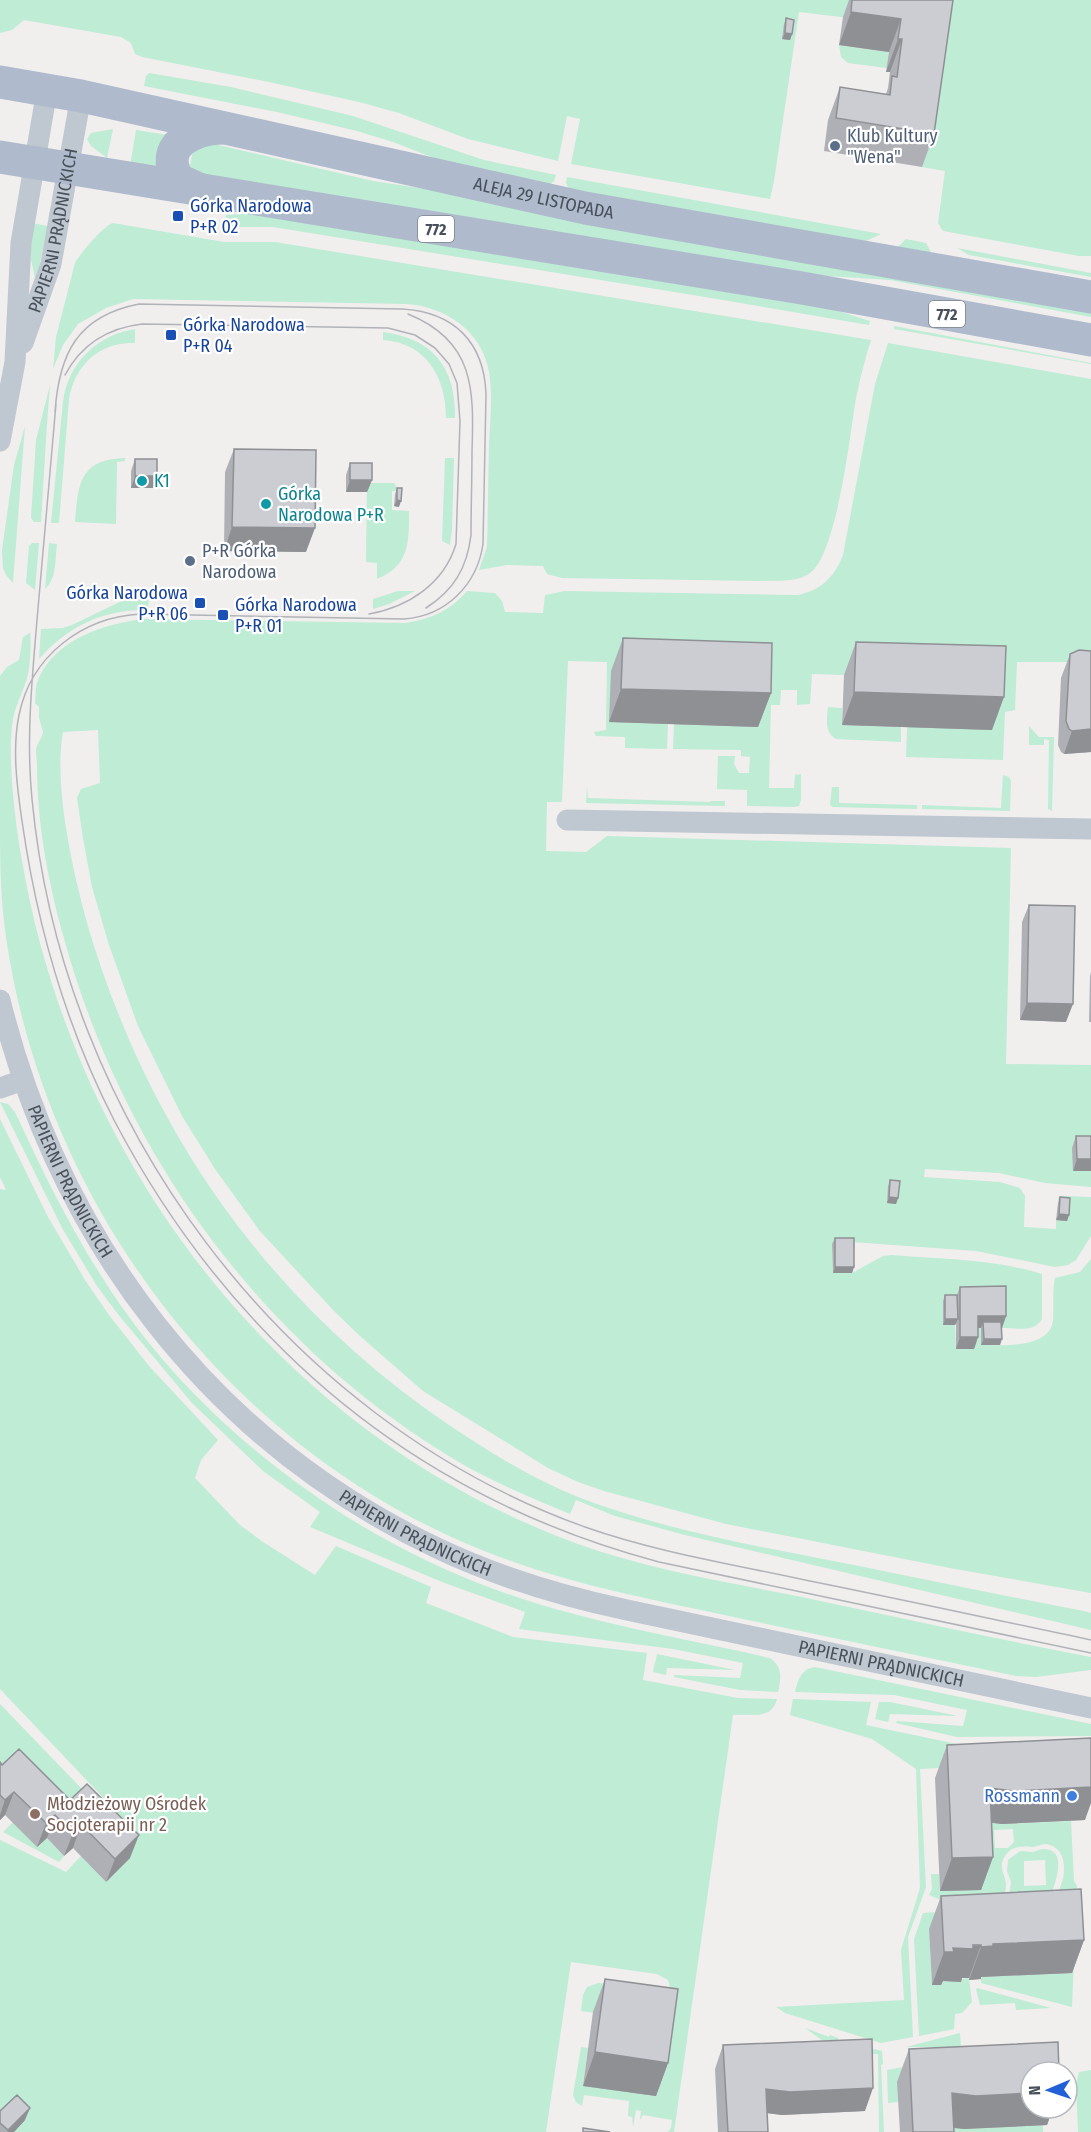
<svg xmlns="http://www.w3.org/2000/svg" width="1091" height="2132" viewBox="0 0 1091 2132" font-family="'Fira Sans Condensed',sans-serif">
<style>
.green{fill:#beecd5;fill-rule:evenodd}
.lines{fill:none;stroke-linecap:round;stroke-linejoin:round}
.street{stroke:#bfc7d0;stroke-width:21}
.primary{stroke:#afbbcc;stroke-width:33}
.tram{stroke:#b1b3b8;stroke-width:1.5}
.wall{fill:#afb0b5}
.shaded-wall{fill:#8e9094}
.building{fill:#cbcdd3;stroke:#8e9094;stroke-width:1.5}
.service-dot{fill:#5c6f8a;stroke:#fff;stroke-width:2}
.transit-dot{fill:#1a4fb4;stroke:#fff;stroke-width:2}
.culture-dot{fill:#0f9aa8;stroke:#fff;stroke-width:2}
.shop-dot{fill:#3f7fe0;stroke:#fff;stroke-width:2}
.education-dot{fill:#8d6e63;stroke:#fff;stroke-width:2}
.labels{text-anchor:middle;stroke-width:4.5;stroke-linejoin:round;paint-order:stroke}
.shield{fill:#fff;stroke:#7e848c;stroke-width:1.5}
.shield-label{font-size:16px;font-weight:bold;fill:#47505b}
.service-label{font-size:18px;fill:#4e5e75;stroke:#fff;text-anchor:start}
.street-label{font-size:18px;fill:#47505b;stroke:#fff}
.transit-label{font-size:18px;fill:#164399;stroke:#fff;text-anchor:start}
.culture-label{font-size:18px;fill:#0d838f;stroke:#fff;text-anchor:start}
.shop-label{font-size:18px;fill:#366cbe;stroke:#fff;text-anchor:end}
.education-label{font-size:18px;fill:#785e54;stroke:#fff;text-anchor:start}
</style>
<rect width="100%" height="100%" fill="#f1eeee"/>
<path class="green" d="M0,0H1091V256H1079L943,231L938,223L945,171L922,167L941,29L799,12L774,181L770,199L571,164L580,119L567,116L558,161L468,139L399,113L359,102L269,82L142,57L135,54L131,43L121,37L24,20L12,30L0,33Z
M839,45L889,52L887,68L848,63L841,57Z
M149,73L231,87L353,116L484,160L556,175L554,181L545,188L434,158L393,142L357,131L277,112L144,86L146,76Z
M113,129L107,158L91,146L87,139L91,133Z
M136,130L168,135L161,169L130,166Z
M210,143L373,181L466,195L1091,311V317L890,280L795,274L199,177L190,166L193,150Z
M567,177L881,234L866,241L571,193L566,183Z
M255,213L797,298L870,321L869,325L705,297L273,227H224L226,215Z
M32,223L48,226L37,276L35,278L30,255Z
M113,223L224,242H275L871,340C865,359 860,378 856,398C850,434 837,554 810,573C797,583 775,580 760,581L562,578L547,574L543,566L507,565L479,570L487,547C488,513 488,479 489,445C490,421 493,396 489,372C482,331 446,307 407,304L133,299L106,308L78,324L63,345L53,369L56,337L75,263C80,254 104,225 113,223Z
M906,239L926,243L932,254L898,247Z
M957,248L1091,273V277L969,255Z
M894,326L1091,363V364L894,329Z
M135,329V343C99,342 75,365 69,399L59,523H51L63,402C68,363 97,335 135,329Z
M383,332C434,339 456,368 455,418H446C446,378 427,343 383,340Z
M888,343L1091,379V662H1017L1015,710L1005,712L1003,760L906,757L907,727L993,680L812,674L810,704L797,705V690H781L780,705H771L769,788H794L795,775L801,774V800L799,806L794,807L747,806V790L717,789L718,756H735L734,764L739,773H749L750,757L741,756V750L673,749L674,724L609,722L668,724L667,749L625,748V737L596,736L594,732L606,730L607,662L568,661L562,802H547L546,851L586,852L607,836L1011,848L1006,1064L1091,1065V1187L1045,1183L999,1173L925,1169L924,1177L1000,1182L1020,1188L1025,1196L1024,1227L1056,1229V1220H1067L1058,1203V1198L1062,1196L1091,1197V1236L1076,1260L1068,1265L1055,1267L976,1251L852,1242L832,1245L833,1273H852L883,1256L892,1255C941,1259 995,1259 1042,1274V1319C1034,1333 1016,1328 1002,1328V1299L943,1325H955L956,1349H974V1328H981L982,1345C1002,1345 1049,1349 1053,1321C1054,1307 1052,1292 1055,1278L1080,1272L1091,1259V1593L955,1569L726,1524L604,1491L578,1482L548,1468L423,1391L360,1336L334,1311L259,1230L215,1169L182,1116L138,1026L109,945L92,887L83,838L77,798L81,789L100,783L98,730L63,732C58,762 61,793 65,822C76,894 97,964 125,1030C193,1192 304,1327 449,1425C495,1456 541,1484 594,1503C681,1534 773,1549 864,1567C937,1582 1010,1597 1084,1611L1091,1613V1630L685,1535L615,1516L576,1500L570,1514C534,1499 498,1484 464,1465C266,1350 123,1156 63,935C48,881 37,823 37,766C37,760 35,751 37,746C39,741 42,738 43,732L39,718V707L35,703C36,696 35,686 38,680C55,639 104,624 143,619L405,623C431,619 450,611 467,591L495,593L502,601L505,612L543,613L545,595L565,591L797,595C820,591 835,577 843,555L875,384Z
M50,385C46,431 44,477 41,522H34L31,518L36,440Z
M25,426L13,583L6,575L3,568L2,550L14,465Z
M125,458V461L117,462L116,524L75,522C78,485 79,459 125,458Z
M445,458H454L452,529L450,545L442,541Z
M367,483H394L399,491H392V510L409,511C409,541 410,566 377,579V563L366,562Z
M32,543H39L35,590L26,583L29,546Z
M49,543L57,544C55,559 57,579 45,589Z
M398,591H415L389,604L373,609V599Z
M138,596H149L148,610C104,609 68,626 39,659L41,629L63,628L72,625L128,598Z
M30,628C31,640 31,664 27,678C22,695 14,707 12,726C8,764 15,822 22,861C75,1168 283,1436 578,1544C647,1569 721,1581 792,1595C892,1616 991,1638 1091,1657V1670L1036,1677L1016,1676C920,1656 825,1636 729,1616C654,1600 580,1586 508,1560C242,1465 46,1215 6,937C0,896 0,856 0,815C0,769 0,723 0,676L7,667L19,660L23,637L30,633Z
M828,707L842,708V725L901,727V742L836,739C824,732 827,719 828,707Z
M1029,726L1039,737H1054L1052,811L1048,809L1049,740L1044,739V745H1029Z
M1003,775L1009,777L1011,781L1010,811L922,809V805L1001,808Z
M587,786L588,798L710,802L711,801H725V806L586,803Z
M832,787H839V803L917,805V809L833,807L830,805Z
M0,1102L8,1104L15,1112C44,1175 74,1236 113,1294C202,1428 351,1539 502,1592C589,1623 681,1638 770,1658C783,1667 781,1678 778,1692L740,1690L674,1677V1675L740,1678L743,1663L673,1649L519,1629L525,1612L442,1582L310,1527L320,1512L263,1471L192,1403L117,1313L97,1286L62,1228Z
M0,1119L48,1217L85,1280L109,1315L149,1366L218,1440L201,1460L195,1478L240,1525L263,1542L315,1575L336,1546L431,1587L426,1603L513,1637L647,1653L643,1680L738,1698L777,1699C771,1721 752,1713 733,1715L674,2132H668L671,2128L672,2120L643,2115L640,2120L641,2111L636,2110L633,2127L632,2117L628,2116L629,2101L584,2095L582,2106L576,2102L573,2095L581,2047L588,2048L583,2086L666,2023L581,2011L583,1995L587,1987L598,1983L671,1991L668,1980L657,1974L571,1962L546,2132H0V1840L66,1872L81,1856L106,1882L130,1858L0,1782V1704L108,1816L114,1809L0,1689V1189L6,1190L0,1177Z
M657,1654L735,1670L667,1668L666,1675L653,1672Z
M815,1667L1091,1724V1736L957,1737L896,1723L897,1721L963,1726L967,1710L894,1695L795,1692C798,1680 801,1669 815,1667Z
M793,1699L871,1702L866,1725L957,1744L1091,1743V1760L920,1769L926,1887L908,1937L913,2037L881,2043L785,2013L776,2007L904,2000L901,1950L920,1888L916,1769L872,1739L790,1715Z
M879,1702H890L958,1716L890,1714L888,1722L875,1719Z
M978,1821L1002,1824L1071,1821L1074,1881L1077,1886L1072,2007L981,1983V1977L1072,1973L929,1929L932,1985L941,1981L960,1982L961,1979L969,1978L972,2002L962,2013L955,2014L954,2029L919,2036L914,1939L923,1913L1043,1906C1047,1902 1053,1898 1057,1893C1066,1880 1069,1851 1050,1845C1043,1842 1038,1847 1032,1847C1020,1846 1010,1846 1004,1858C998,1868 1006,1875 1006,1885C1006,1891 1004,1897 1003,1903L955,1906L929,1895L932,1889L931,1874H939L940,1891ZM1013,1829L1014,1842L1008,1848H995L994,1830Z
M13,1822L37,1846L47,1838L64,1856L59,1862L3,1832Z
M1042,1849C1068,1848 1056,1879 1052,1893L1008,1903L1011,1882L1007,1871L1008,1860L1020,1851L1033,1852ZM1045,1860L1046,1885L1024,1886V1861Z
M977,1988L1051,2008L1016,2010L1015,2003L980,2005L976,1989Z
M805,2028L829,2037L830,2035L838,2038V2040L882,2051L883,2064L881,2065L884,2132H879L878,2054L843,2055Z
M960,2033L961,2049L1031,2072L898,2102L888,2103L887,2070L953,2058L952,2047H906Z
M1091,2070V2132H1078L1076,2085L1079,2072Z
M1043,2125V2132H940V2126L964,2129Z"/>
<g class="lines">
<g class="street">
<path id="s1" d="M23,343L51,264L81,96"/>
<path d="M0,441L15,362L21,243L47,90"/>
<path d="M567,820L1091,829"/>
<path id="s2" d="M0,1000C59,1240 211,1441 437,1548C498,1577 561,1596 627,1610L1091,1708"/>
<path d="M0,1088L23,1080"/>
</g>
<g class="primary">
<path id="s3" d="M0,82L81,96L585,208L1091,297"/>
<path d="M0,157L802,288L1091,340"/>
<path d="M203,191L179,180C157,147 192,128 222,128"/>
</g>
<path class="tram" d="M408,314C475,341 474,390 472,452C472,480 471,508 471,535C467,568 454,590 426,608
M65,375C81,345 108,328 142,324L388,328L415,335L435,348L449,364L457,383L460,421L456,544C444,584 408,607 369,614
M56,404C50,476 43,548 37,620C32,680 26,739 32,799C62,1119 281,1418 585,1527C656,1552 731,1564 805,1580C900,1599 996,1620 1091,1640
M55,412C59,354 77,316 139,304L402,309C454,312 484,342 486,394L483,544C477,585 446,616 404,619L141,614C82,617 31,656 19,715C12,749 17,787 22,821C37,926 66,1027 115,1122C153,1194 200,1262 256,1322C366,1441 502,1520 659,1562L1091,1653"/>
</g>
<path class="wall" d="M849,0H953L934,134L922,167L824,151L828,120L840,87L886,94L888,88L890,72H886L889,52L839,45L843,17Z
M786,18L792,34L790,40L782,39L784,24Z
M234,449L306,552L224,551L225,472Z
M135,459L157,476L153,488H131V471Z
M350,463L372,480L367,492H346V475Z
M397,488L399,507L394,506L395,494Z
M623,638L771,693L758,727L609,722L611,671Z
M856,642L992,730L842,725L844,675Z
M1070,654L1091,752L1064,754L1061,752L1058,745L1061,678Z
M1029,905L1066,1022L1020,1020L1022,922Z
M1091,972V1022H1089L1090,976Z
M1076,1136H1091L1073,1171L1072,1148Z
M890,1180L898,1198L896,1204L887,1203L888,1186Z
M1060,1197L1069,1215L1067,1221L1056,1220L1058,1203Z
M835,1238L854,1267L852,1273H833L832,1244Z
M960,1287L1006,1316L1002,1328L1000,1345H981V1328H978V1337L974,1349H956V1324L955,1325H943V1301L945,1295H957Z
M947,1745L1085,1820L1002,1824L992,1823L993,1857L981,1890L940,1891L935,1778Z
M0,1762L2,1765L70,1800L130,1858L106,1882L73,1848L64,1856L47,1838L37,1847L5,1815L0,1820Z
M941,1896L1084,1940L1072,1973L981,1977V1979L969,1980V1978H962L961,1982L943,1981L941,1985H932L929,1929Z
M605,1979L668,2063L656,2096L583,2086L593,2012Z
M723,2045L865,2111L782,2115L767,2113L768,2132H718L715,2069Z
M909,2049L1031,2108H1053L1047,2125L964,2129L954,2128V2132H900L897,2082Z
M0,2111L25,2120L14,2132H0Z"/>
<path class="shaded-wall" d="M851,12L901,19L889,52L839,45Z
M785,33L792,34L790,40L782,39Z
M898,39H902L890,72H886Z
M135,476H157L153,488H131Z
M350,480H372L367,492H346Z
M397,500L401,501L399,507L394,506Z
M232,527L315,528L306,552L224,551Z
M621,689L771,693L758,727L609,722Z
M854,692L1004,697L992,730L842,725Z
M1091,729V752L1064,754L1072,731Z
M1027,1003L1073,1004L1066,1022L1020,1020Z
M1077,1159H1091V1171H1073Z
M889,1197L898,1198L896,1204L887,1203Z
M1059,1214L1069,1215L1067,1221L1056,1220Z
M835,1267H854L852,1273H833Z
M978,1316H1006L1002,1328H983V1322L981,1328H974Z
M945,1319H958L955,1325H943Z
M960,1337H978L974,1349H956Z
M984,1339H1002L1000,1345H981Z
M1091,1787V1803L1085,1820L1002,1824L978,1821L990,1788Z
M14,1792L5,1815L0,1820V1815L5,1800Z
M55,1815L47,1838L37,1847L46,1823Z
M81,1824L73,1848L64,1856L73,1833Z
M139,1835L130,1858L106,1882L115,1859Z
M993,1857L981,1890L940,1891L952,1858Z
M1084,1940L1072,1973L981,1977V1979L969,1980L981,1947L993,1944Z
M981,1945L969,1978H962L961,1982L943,1981L941,1985H932L944,1952L953,1948Z
M595,2052L668,2063L656,2096L583,2086Z
M873,2088L865,2111L782,2115L757,2112L766,2089Z
M952,2093H1031V2108H1053L1047,2125L964,2129L940,2126Z
M30,2108L25,2120L14,2132H7Z"/>
<path class="building" d="M852,0H953L934,134L836,118L840,87L890,95L892,76L897,77L902,39H898L901,19L851,12Z
M786,18L794,20L792,34L785,33Z
M234,449L316,450L315,528L232,527Z
M135,459H157V476H135Z
M350,463H372V480H350Z
M397,488H402L401,501L397,500Z
M623,638L772,643L771,693L621,689Z
M856,642L1006,646L1004,697L854,692Z
M1079,650L1091,651V729L1072,731L1069,729L1066,721L1070,654Z
M1029,905L1075,906L1073,1004L1027,1003Z
M1076,1136H1091V1159H1077Z
M890,1180L900,1181L898,1198L889,1197Z
M1060,1197L1070,1198L1069,1215L1059,1214Z
M835,1238H854V1267H835Z
M1006,1286V1316H978V1337H960V1287Z
M945,1295H957L958,1319H945Z
M983,1322H1001L1002,1339H984Z
M1091,1738V1787L1014,1791L990,1788L993,1857L952,1858L947,1745Z
M19,1749L70,1800L87,1784L139,1835L115,1859L81,1824L73,1833L55,1815L46,1823L14,1792L5,1800L0,1795V1762L2,1765Z
M1081,1889L1084,1940L993,1944V1946L981,1947V1945H973V1949L953,1948L954,1952H944L941,1896Z
M605,1979L678,1989L668,2063L595,2052Z
M872,2039L873,2088L790,2092L766,2089L768,2132H728L723,2045Z
M1058,2042L1059,2072H1031V2093L976,2096L952,2093L954,2132H913L909,2049Z
M17,2095L30,2108L8,2130L0,2123V2111Z
M583,2128L610,2132H583Z"/>
<g class="service-dot">
<circle cx="835" cy="146" r="6"/>
<circle cx="190" cy="561" r="6"/>
</g>
<g class="transit-dot">
<rect x="172" y="210" width="12" height="12" rx="3"/>
<rect x="165" y="329" width="12" height="12" rx="3"/>
<rect x="194" y="597" width="12" height="12" rx="3"/>
<rect x="217" y="609" width="12" height="12" rx="3"/>
</g>
<g class="culture-dot">
<circle cx="142" cy="481" r="6"/>
<circle cx="266" cy="504" r="6"/>
</g>
<circle class="shop-dot" cx="1072" cy="1796" r="6"/>
<circle class="education-dot" cx="35" cy="1814" r="6"/>
<g class="labels">
<g class="shield">
<rect x="418" y="216" width="36" height="26" rx="4.5"/>
<rect x="929" y="301" width="36" height="26" rx="4.5"/>
</g>
<g class="shield-label">
<text x="436" y="235">772</text>
<text x="947" y="320">772</text>
</g>
<g class="service-label">
<text x="847" y="142">Klub Kultury<tspan x="847" dy="21">"Wena"</tspan></text>
<text x="202" y="557">P+R Górka<tspan x="202" dy="21">Narodowa</tspan></text>
</g>
<g class="street-label">
<text dy="6" stroke="none"><textPath href="#s3" startOffset="556">ALEJA 29 LISTOPADA</textPath></text>
<text dy="6" stroke="none"><textPath href="#s1" startOffset="117">PAPIERNI PRĄDNICKICH</textPath></text>
<text dy="6" stroke="none"><textPath href="#s2" startOffset="195">PAPIERNI PRĄDNICKICH</textPath></text>
<text dy="6" stroke="none"><textPath href="#s2" startOffset="699">PAPIERNI PRĄDNICKICH</textPath></text>
<text dy="6" stroke="none"><textPath href="#s2" startOffset="1185">PAPIERNI PRĄDNICKICH</textPath></text>
</g>
<g class="transit-label">
<text x="190" y="212">Górka Narodowa<tspan x="190" dy="21">P+R 02</tspan></text>
<text x="183" y="331">Górka Narodowa<tspan x="183" dy="21">P+R 04</tspan></text>
<text x="188" y="599" text-anchor="end">Górka Narodowa<tspan x="188" dy="21">P+R 06</tspan></text>
<text x="235" y="611">Górka Narodowa<tspan x="235" dy="21">P+R 01</tspan></text>
</g>
<g class="culture-label">
<text x="154" y="487">K1</text>
<text x="278" y="500">Górka<tspan x="278" dy="21">Narodowa P+R</tspan></text>
</g>
<g class="shop-label">
<text x="1060" y="1802">Rossmann</text>
</g>
<g class="education-label">
<text x="47" y="1810">Młodzieżowy Ośrodek<tspan x="47" dy="21">Socjoterapii nr 2</tspan></text>
</g>
</g>
<g transform="translate(1049 2090) rotate(268)"><circle r="28" fill="#ffffff" stroke="#b5b9bd" stroke-width="1.5"/>
<path d="M0-4.5L10 22L0 15L-10 22Z" fill="#2260d7"/>
<text y="-9" font-size="16" font-weight="bold" text-anchor="middle" fill="#47505b">N</text>
</g>
</svg>
